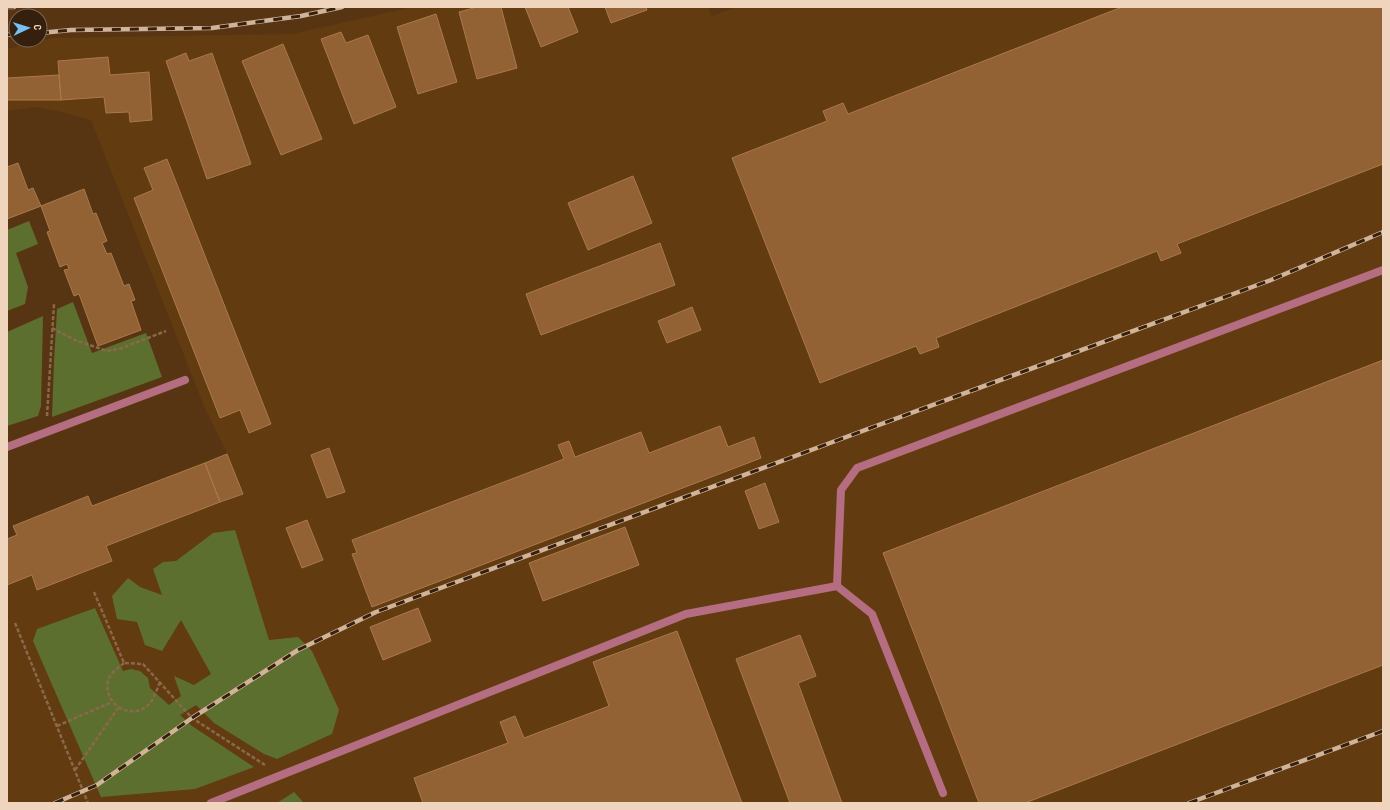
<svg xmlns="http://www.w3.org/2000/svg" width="1390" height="810" viewBox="0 0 1390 810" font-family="'Sofia Sans Condensed',sans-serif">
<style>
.built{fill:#623b11}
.green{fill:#5d6f2f}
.building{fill:#926235;stroke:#aa794c}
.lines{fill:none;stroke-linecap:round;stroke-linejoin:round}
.path{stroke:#89694a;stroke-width:2.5;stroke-dasharray:4 2;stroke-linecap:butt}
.service{stroke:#b56e81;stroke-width:8}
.minor{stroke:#b56e81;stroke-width:8}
.rail-casing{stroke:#d0b399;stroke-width:4.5}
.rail{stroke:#34200d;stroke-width:3;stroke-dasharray:9;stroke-linecap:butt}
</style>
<rect width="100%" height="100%" fill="#583512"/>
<path class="built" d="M413,7H708L712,16L736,7H1383V803H7V539L17,535L13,526L88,496L93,506L227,453L206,411L91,120L58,111L34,107L7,111V49L53,38L292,34Z"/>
<path class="green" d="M29,221L38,244L16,253L28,287L25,304L7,311V230Z
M73,302L92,353L146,333L162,377L52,417L54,361L57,309Z
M43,316L41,406L38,416L7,426V332Z
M235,530L269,640L298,637L312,651L339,710L332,734L277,759L264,754L214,723L196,705L180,715L192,726L254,767L195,789L101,797L33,641L37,629L95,608L123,671L131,669L140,671L148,678L150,688L169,705L181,696L174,676L194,685L211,674L181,620L162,651L145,645L137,622L117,619L112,596L128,578L140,587L162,595L153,569L163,562L176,561L213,533Z
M294,792L304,803H277Z"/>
<path class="building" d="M477,7H501L517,68L477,79L459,12Z
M525,7H568L578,32L541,47Z
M605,7H646L647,10L611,23Z
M1122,7H1383V164L1177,244L1181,253L1161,261L1157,251L936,338L939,347L920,354L916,346L820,383L732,158L827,121L823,111L843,103L848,114Z
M436,14L457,82L418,94L397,27Z
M341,32L346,43L368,35L396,107L354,124L321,39Z
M283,44L322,139L281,155L242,61Z
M186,53L189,61L212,53L251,164L207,179L166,61Z
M108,57L110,75L149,72L152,120L130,122L129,112L106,113L104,97L61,100L58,61Z
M59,75L61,100H7V78Z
M167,159L271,424L249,433L240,410L220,418L134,198L153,190L144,168Z
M18,163L28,190L33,188L41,206L7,219V167Z
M633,176L652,223L588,250L568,203Z
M84,189L93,214L96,213L107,241L102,243L107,254L111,253L124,286L129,284L135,300L131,301L141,330L98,346L79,294L74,296L64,270L69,269L67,264L60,267L47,232L50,231L41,206Z
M660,243L675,285L541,335L526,294Z
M692,307L701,330L667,343L658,321Z
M1383,360V665L1025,803H979L883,553Z
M720,426L728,447L754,437L761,458L372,607L352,554L357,553L352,540L564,459L558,445L569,441L575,457L641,432L649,453Z
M329,448L345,492L327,498L311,455Z
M227,454L243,494L220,502L205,463Z
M205,463L220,502L106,546L112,561L37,590L32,575L7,585V539L17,535L13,526L88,496L92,506Z
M765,483L779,522L759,529L745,491Z
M307,520L323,560L302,568L286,528Z
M625,527L639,565L543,601L529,563Z
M418,608L431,641L383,660L370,627Z
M677,631L742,803H423L414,778L508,743L500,722L515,716L524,738L609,706L593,662Z
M800,635L816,676L798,683L842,803H790L736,659Z"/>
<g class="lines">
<path class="path" d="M52,328L75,340L107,351L119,349L166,331
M47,416L54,304
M94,592L124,663L143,664L192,718L265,765
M15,623L88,803
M124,663C119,667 112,672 109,678C100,702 131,723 149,704C154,699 157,689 160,682
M57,726L112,702
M75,770L118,708"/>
<path class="service" d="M837,586L841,490L857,468L1383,270
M211,803L686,614L837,586L872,614L943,793"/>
<path class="minor" d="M7,447L185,380"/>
<defs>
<path id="rail" d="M7,7H14
M40,33L71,30L212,28L301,16L342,7
M7,35L16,34
M55,803L97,785L192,718L298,650L376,612L830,443L1271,280L1383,232
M1189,803L1383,731"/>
</defs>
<use href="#rail" class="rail-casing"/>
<use href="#rail" class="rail"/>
</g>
<rect width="1390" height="810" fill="none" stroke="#f0d5be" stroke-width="16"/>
<g transform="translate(28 28) rotate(86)"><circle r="19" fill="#34200d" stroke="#7f6854"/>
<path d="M0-3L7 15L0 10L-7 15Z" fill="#77c0f7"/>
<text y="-6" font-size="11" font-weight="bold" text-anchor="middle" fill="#f0d5be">С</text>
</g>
</svg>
